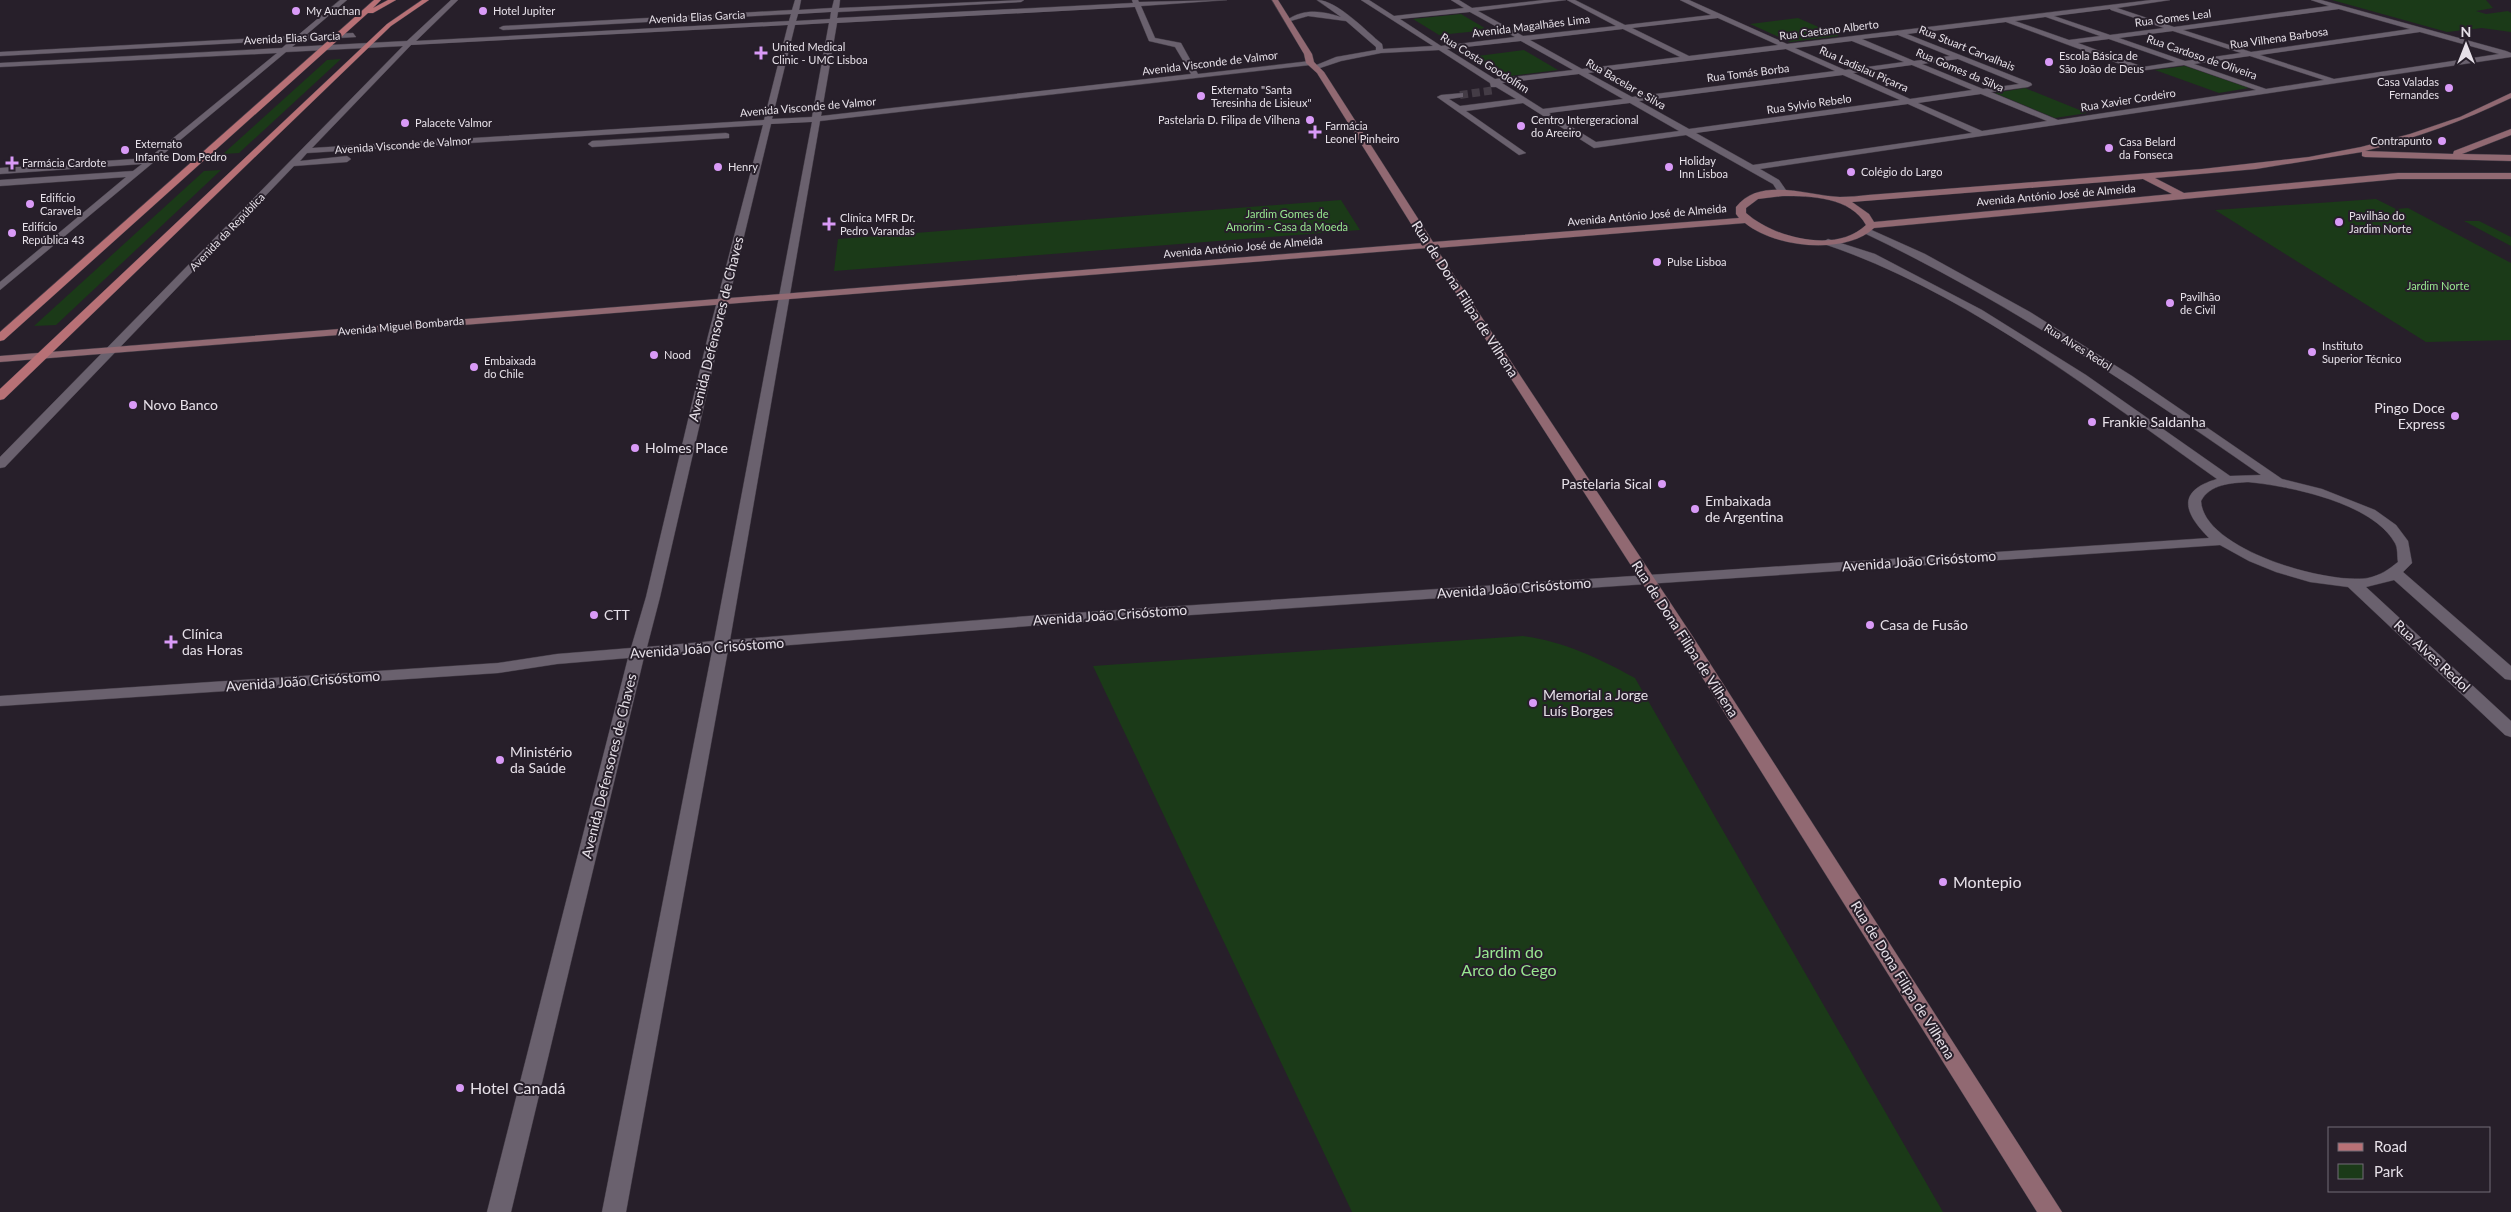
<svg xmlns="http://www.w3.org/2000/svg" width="2511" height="1212" viewBox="0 0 2511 1212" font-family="Lato,sans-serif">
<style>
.green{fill:#1b3a18}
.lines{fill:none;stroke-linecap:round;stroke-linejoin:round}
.street-tunnel{stroke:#443c46;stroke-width:8;stroke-dasharray:8 4;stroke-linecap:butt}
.street-casing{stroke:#433c46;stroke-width:1}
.secondary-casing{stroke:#433c46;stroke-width:1}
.primary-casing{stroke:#433c46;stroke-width:1}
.street{fill:#6a616e;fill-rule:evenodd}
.secondary{fill:#916972;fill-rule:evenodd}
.primary{fill:#b87176;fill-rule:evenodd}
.poi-dot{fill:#d99af7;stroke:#271f2a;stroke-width:2}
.labels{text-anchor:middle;stroke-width:4;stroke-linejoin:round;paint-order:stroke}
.far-poi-label{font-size:11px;fill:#e6e0e8;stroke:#271f2a;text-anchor:start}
.far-street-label{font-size:11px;fill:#e6e0e8;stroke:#271f2a}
.far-park-label{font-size:11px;fill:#98e790;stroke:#271f2a}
.street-label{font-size:14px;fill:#e6e0e8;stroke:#271f2a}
.poi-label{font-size:14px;fill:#e6e0e8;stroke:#271f2a;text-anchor:start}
.near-poi-label{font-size:16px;fill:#e6e0e8;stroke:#271f2a;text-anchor:start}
.near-park-label{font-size:16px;fill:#98e790;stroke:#271f2a}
</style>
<rect width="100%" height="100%" fill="#271f2a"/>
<path class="green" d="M2332,0H2486L2493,8L2476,11L2486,14L2508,11L2511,13V32L2482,28L2447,32Z
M1461,14L1488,30L1439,35L1413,19Z
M1798,18L1839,36L1790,42L1750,24Z
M1524,50L1558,70L1503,77L1470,57Z
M341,59L239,153L223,154L327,60Z
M2185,66L2249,88L2219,93L2155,70Z
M2025,88L2087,113L2055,118L1995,93Z
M221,170L56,325L34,326L204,171Z
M2376,199L2396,209L2408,208L2511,263V340L2426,342L2215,210Z
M1341,200L1360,230L834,271L838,239Z
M2464,221H2479L2511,237V246Z
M1523,636C1563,641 1599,658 1635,678L1943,1212H1352L1093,666Z"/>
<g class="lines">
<path class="street-tunnel" d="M1460,95L1495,90"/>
<defs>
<path id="street" d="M340,0H347L306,35L353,33L356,37L300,40L292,47L407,41L451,0H458L416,41L789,21L791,14L503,30L499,28L503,26L792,10L795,0H801L799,10L832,8L834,0H840L839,8L1024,0L1021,2L838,12L837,18L1133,3L1132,0H1138L1139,2L1227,0L1141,6L1155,38L1181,43L1198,74L1310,61L1314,63L1310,65L820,121L730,640L1029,616L2209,538C2184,513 2176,491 2217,479C2098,395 1963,290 1824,244L1823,242L1828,239L1875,254L1982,310L2086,375L2230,476L2261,475C2133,386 2005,300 1864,233V229L1867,228L1925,254L2030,312L2132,376L2282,479L2322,489L2375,510L2396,525L2408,541L2412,563L2403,572L2511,666V680L2505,679L2394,580L2366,587L2511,721V737L2505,735L2348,587L2310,582L2276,572L2249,561L2220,545L1029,626L728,650L626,1212H602L712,651L644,657L511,1212H487L628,658L557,664L498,673L0,706V696L498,663L557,654L631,648L646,597L708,336L763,125L307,153L300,161L347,156L351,159L347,162L294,166L5,467L0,468V457L403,46L286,52L0,290V282L126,177L0,186V180L133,171L142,164L0,174V168L149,158L277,53L0,67V63L282,48L291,40L0,56V52L297,36ZM1135,7L1149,41L1175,47L1191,74L821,116L837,23ZM831,12L830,19L796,21L798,14ZM829,23L812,117L772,119L795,25ZM788,25L764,120L312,148L411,45ZM812,122L714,641L647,647L660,597L720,336L771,124ZM2248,482C2290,486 2373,503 2395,543C2398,548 2397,556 2398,562C2388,570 2381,575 2368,578C2327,585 2203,549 2201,501C2210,484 2231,483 2248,482Z
M1317,0C1337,0 1366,31 1382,44L1383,49L1433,46L1361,0H1369L1394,16L1464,8L1451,0H1459L1472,8L1544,0H1566L1478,11L1523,36L1616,26L1567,0H1575L1625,25L1711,15L1680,0H1689L1787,44L2151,0H2170L2117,8L2174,27L2329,6L2311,0H2321L2506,51L2511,53V57L1760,169L1779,180L1788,193L1783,196L1780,195L1773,184L1686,135L1594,148L1523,103L1466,111L1526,153L1519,155L1437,97L1441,95L1463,93V97L1449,99L1460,106L1516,99L1496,87H1491L1490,83L1439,50L1381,53L1341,61L1314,70V66L1336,57L1376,50V47L1346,21L1308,16L1287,22V20C1304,8 1323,11 1341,17ZM2110,9L2111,10L2164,28L2110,35L2054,16ZM2339,9L2410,29L2251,52L2183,30ZM1470,12L1515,37L1441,46L1400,19ZM2045,17H2046L2100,36L2069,40L2015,21ZM1718,18L1778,45L1689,56L1632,28ZM2006,22L2139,71L2184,65L2256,90L2058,120L1991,92L2028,87L2032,85L2031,83L1907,34ZM1623,29L1680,57L1582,69L1530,40ZM2173,31L2241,53L2185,61L2119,38ZM2420,32L2499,54L2334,79L2260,55ZM1898,35L1950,56L1914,61L1862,39ZM2109,39L2175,62L2143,67L2078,43ZM1521,41L1573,70L1495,79L1447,49ZM1852,41L1904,62L1845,70L1795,48ZM1786,49L1835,71L1632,97L1588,73ZM2250,56L2324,80L2266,89L2194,64ZM1958,59L2019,84L1983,89L1922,64ZM1912,65L1972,90L1910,99L1853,73ZM1579,74L1623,99L1543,109L1502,83ZM1843,75L1900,100L1689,129L1639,101ZM1981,94L2047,121L1982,131L1918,103ZM1630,103L1679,131L1596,142L1549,113ZM1908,104L1972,133L1753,165L1696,133Z
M726,133L729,134V138L592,147L588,144L592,141Z"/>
<path id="secondary" d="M1272,0H1278L1312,54L1314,62L1324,72L1433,242L1739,218L1736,214V207C1760,176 1809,196 1840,197C1849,197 1859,196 1868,195L2202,169L2309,157L2361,147L2410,134L2460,117L2511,93V98C2463,121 2416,138 2365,151L2453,154L2454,151L2511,129V135L2462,154L2511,155V161L2365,157L2362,156V152L2256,169L2155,178L2184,193L2398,173H2511V179H2398L1874,228C1846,255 1775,248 1745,223L1436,248L1693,637L2062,1212H2037L1677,637L1427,248L0,362V356L1423,243L1317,73L1306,63L1304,54ZM2143,179L2172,194L1874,222L1869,214L1852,202ZM1783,196C1811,196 1851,197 1866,225C1836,254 1774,238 1746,213V208L1758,199Z"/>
<path id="primary" d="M374,0H381L373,8L388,0H396L373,13H368L4,340L0,341V332Z
M422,0H429L391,26L4,399L0,400V389L387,24Z"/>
</defs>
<use href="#street" class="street-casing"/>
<use href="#secondary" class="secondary-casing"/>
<use href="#primary" class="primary-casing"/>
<use href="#street" class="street"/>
<use href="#secondary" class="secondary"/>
<use href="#primary" class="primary"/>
</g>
<g class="poi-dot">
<circle cx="296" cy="11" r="5"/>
<circle cx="483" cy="11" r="5"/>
<path d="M758.5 45.5h5v5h5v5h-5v5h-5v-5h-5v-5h5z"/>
<circle cx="2049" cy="62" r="5"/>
<circle cx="2449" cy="88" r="5"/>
<circle cx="1201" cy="96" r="5"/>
<circle cx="1310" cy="120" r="5"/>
<circle cx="405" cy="123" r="5"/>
<circle cx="1521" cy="126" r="5"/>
<path d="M1312.5 124.5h5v5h5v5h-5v5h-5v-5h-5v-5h5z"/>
<circle cx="2442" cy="141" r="5"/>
<circle cx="2109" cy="148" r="5"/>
<circle cx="125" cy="150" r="5"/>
<path d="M9.5 155.5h5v5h5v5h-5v5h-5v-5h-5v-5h5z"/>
<circle cx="718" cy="167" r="5"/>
<circle cx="1669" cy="167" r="5"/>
<circle cx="1851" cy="172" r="5"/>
<circle cx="30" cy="204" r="5"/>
<circle cx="2339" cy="222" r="5"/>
<path d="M826.5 216.5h5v5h5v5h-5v5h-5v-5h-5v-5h5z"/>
<circle cx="12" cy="233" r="5"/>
<circle cx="1657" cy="262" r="5"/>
<circle cx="2170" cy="303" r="5"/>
<circle cx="2312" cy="352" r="5"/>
<circle cx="654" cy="355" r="5"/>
<circle cx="474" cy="367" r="5"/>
<circle cx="133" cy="405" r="5"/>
<circle cx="2455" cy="416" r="5"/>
<circle cx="2092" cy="422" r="5"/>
<circle cx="635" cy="448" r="5"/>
<circle cx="1662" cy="484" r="5"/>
<circle cx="1695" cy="509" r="5"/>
<circle cx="594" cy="615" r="5"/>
<circle cx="1870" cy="625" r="5"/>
<path d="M168.5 634.5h5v5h5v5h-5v5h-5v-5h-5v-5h5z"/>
<circle cx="1533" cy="703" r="5"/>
<circle cx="500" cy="760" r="5"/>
<circle cx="1943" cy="882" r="5"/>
<circle cx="460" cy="1088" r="5"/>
</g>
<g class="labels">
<g class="far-poi-label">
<text x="306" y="15">My Auchan</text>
<text x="493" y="15">Hotel Jupiter</text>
<text x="772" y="51">United Medical<tspan x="772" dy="13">Clinic - UMC Lisboa</tspan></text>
<text x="2059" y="60">Escola Básica de<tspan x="2059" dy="13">São João de Deus</tspan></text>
<text x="2439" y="86" text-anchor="end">Casa Valadas<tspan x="2439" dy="13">Fernandes</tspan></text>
<text x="1211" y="94">Externato "Santa<tspan x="1211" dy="13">Teresinha de Lisieux"</tspan></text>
<text x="1300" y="124" text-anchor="end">Pastelaria D. Filipa de Vilhena</text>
<text x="1531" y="124">Centro Intergeracional<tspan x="1531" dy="13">do Areeiro</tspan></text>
<text x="415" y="127">Palacete Valmor</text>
<text x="1325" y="130">Farmácia<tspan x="1325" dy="13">Leonel Pinheiro</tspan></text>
<text x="2432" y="145" text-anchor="end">Contrapunto</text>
<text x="2119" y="146">Casa Belard<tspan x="2119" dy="13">da Fonseca</tspan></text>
<text x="135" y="148">Externato<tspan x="135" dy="13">Infante Dom Pedro</tspan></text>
<text x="1679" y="165">Holiday<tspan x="1679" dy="13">Inn Lisboa</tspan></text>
<text x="22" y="167">Farmácia Cardote</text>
<text x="728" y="171">Henry</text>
<text x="1861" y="176">Colégio do Largo</text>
<text x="40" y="202">Edifício<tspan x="40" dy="13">Caravela</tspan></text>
<text x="2349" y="220">Pavilhão do<tspan x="2349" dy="13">Jardim Norte</tspan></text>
<text x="840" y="222">Clínica MFR Dr.<tspan x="840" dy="13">Pedro Varandas</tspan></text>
<text x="22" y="231">Edifício<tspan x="22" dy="13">República 43</tspan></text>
<text x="1667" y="266">Pulse Lisboa</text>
<text x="2180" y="301">Pavilhão<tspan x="2180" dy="13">de Civil</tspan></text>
<text x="2322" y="350">Instituto<tspan x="2322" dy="13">Superior Técnico</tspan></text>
<text x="664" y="359">Nood</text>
<text x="484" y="365">Embaixada<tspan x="484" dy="13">do Chile</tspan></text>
</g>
<g class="far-street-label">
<text transform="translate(697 17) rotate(-3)" y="4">Avenida Elias Garcia</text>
<text transform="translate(2173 18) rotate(-7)" y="4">Rua Gomes Leal</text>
<text transform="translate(1531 26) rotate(-7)" y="4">Avenida Magalhães Lima</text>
<text transform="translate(1829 30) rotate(-7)" y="4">Rua Caetano Alberto</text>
<text transform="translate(292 38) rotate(-3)" y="4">Avenida Elias Garcia</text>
<text transform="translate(2279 38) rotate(-8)" y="4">Rua Vilhena Barbosa</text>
<text transform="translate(1967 48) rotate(22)" y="4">Rua Stuart Carvalhais</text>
<text transform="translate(2202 57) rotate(19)" y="4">Rua Cardoso de Oliveira</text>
<text transform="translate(1210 63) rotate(-7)" y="4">Avenida Visconde de Valmor</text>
<text transform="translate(1485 63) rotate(32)" y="4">Rua Costa Goodolfim</text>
<text transform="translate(1864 69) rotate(24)" y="4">Rua Ladislau Piçarra</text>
<text transform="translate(1960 70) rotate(23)" y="4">Rua Gomes da Silva</text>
<text transform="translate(1748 73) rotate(-7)" y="4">Rua Tomás Borba</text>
<text transform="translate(1626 84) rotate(30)" y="4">Rua Bacelar e Silva</text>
<text transform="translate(2128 100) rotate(-9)" y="4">Rua Xavier Cordeiro</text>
<text transform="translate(1809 104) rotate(-8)" y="4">Rua Sylvio Rebelo</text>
<text transform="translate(808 107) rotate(-5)" y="4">Avenida Visconde de Valmor</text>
<text transform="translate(403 145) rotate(-4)" y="4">Avenida Visconde de Valmor</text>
<text transform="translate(2056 195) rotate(-5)" y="4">Avenida António José de Almeida</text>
<text transform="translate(1647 215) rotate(-5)" y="4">Avenida António José de Almeida</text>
<text transform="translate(227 232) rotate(-46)" y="4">Avenida da República</text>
<text transform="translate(1243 247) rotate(-5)" y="4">Avenida António José de Almeida</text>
<text transform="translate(401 326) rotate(-5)" y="4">Avenida Miguel Bombarda</text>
<text transform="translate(2078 347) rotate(32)" y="4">Rua Alves Redol</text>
</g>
<g class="far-park-label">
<text x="1287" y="218">Jardim Gomes de<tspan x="1287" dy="13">Amorim - Casa da Moeda</tspan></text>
<text x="2438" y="290">Jardim Norte</text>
</g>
<g class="street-label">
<text transform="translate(1465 299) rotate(57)" y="5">Rua de Dona Filipa de Vilhena</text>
<text transform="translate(716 329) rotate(-76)" y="5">Avenida Defensores de Chaves</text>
<text transform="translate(1919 561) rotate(-4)" y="5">Avenida João Crisóstomo</text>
<text transform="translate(1514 588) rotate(-4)" y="5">Avenida João Crisóstomo</text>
<text transform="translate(1110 615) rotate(-4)" y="5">Avenida João Crisóstomo</text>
<text transform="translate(1685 639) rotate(57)" y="5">Rua de Dona Filipa de Vilhena</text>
<text transform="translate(707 648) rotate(-4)" y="5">Avenida João Crisóstomo</text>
<text transform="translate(2432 656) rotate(43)" y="5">Rua Alves Redol</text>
<text transform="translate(303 681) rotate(-4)" y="5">Avenida João Crisóstomo</text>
<text transform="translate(609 766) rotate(-76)" y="5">Avenida Defensores de Chaves</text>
<text transform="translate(1903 980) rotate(58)" y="5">Rua de Dona Filipa de Vilhena</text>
</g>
<g class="poi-label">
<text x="143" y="410">Novo Banco</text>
<text x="2445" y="413" text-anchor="end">Pingo Doce<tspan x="2445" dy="16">Express</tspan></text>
<text x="2102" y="427">Frankie Saldanha</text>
<text x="645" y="453">Holmes Place</text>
<text x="1652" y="489" text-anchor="end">Pastelaria Sical</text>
<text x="1705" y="506">Embaixada<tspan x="1705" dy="16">de Argentina</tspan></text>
<text x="604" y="620">CTT</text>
<text x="1880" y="630">Casa de Fusão</text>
<text x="182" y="639">Clínica<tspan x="182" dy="16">das Horas</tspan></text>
<text x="1543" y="700">Memorial a Jorge<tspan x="1543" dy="16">Luís Borges</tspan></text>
<text x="510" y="757">Ministério<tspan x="510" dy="16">da Saúde</tspan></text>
</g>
<g class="near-poi-label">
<text x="1953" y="888">Montepio</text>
<text x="470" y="1094">Hotel Canadá</text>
</g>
<g class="near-park-label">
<text x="1509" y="958">Jardim do<tspan x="1509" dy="18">Arco do Cego</tspan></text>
</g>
</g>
<rect x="2328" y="1127" width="162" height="65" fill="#271f2a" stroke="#736c76"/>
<rect x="2338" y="1143" width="25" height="8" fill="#b87176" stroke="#736c76"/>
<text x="2374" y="1152" font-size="15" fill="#e6e0e8">Road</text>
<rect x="2338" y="1164" width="25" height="15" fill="#1b3a18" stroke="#736c76"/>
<text x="2374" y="1177" font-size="15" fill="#e6e0e8">Park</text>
<g transform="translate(2466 45)" stroke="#271f2a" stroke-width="4" paint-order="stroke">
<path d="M0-4L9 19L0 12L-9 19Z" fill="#e6e0e8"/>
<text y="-8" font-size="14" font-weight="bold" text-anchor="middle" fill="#e6e0e8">N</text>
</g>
</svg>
